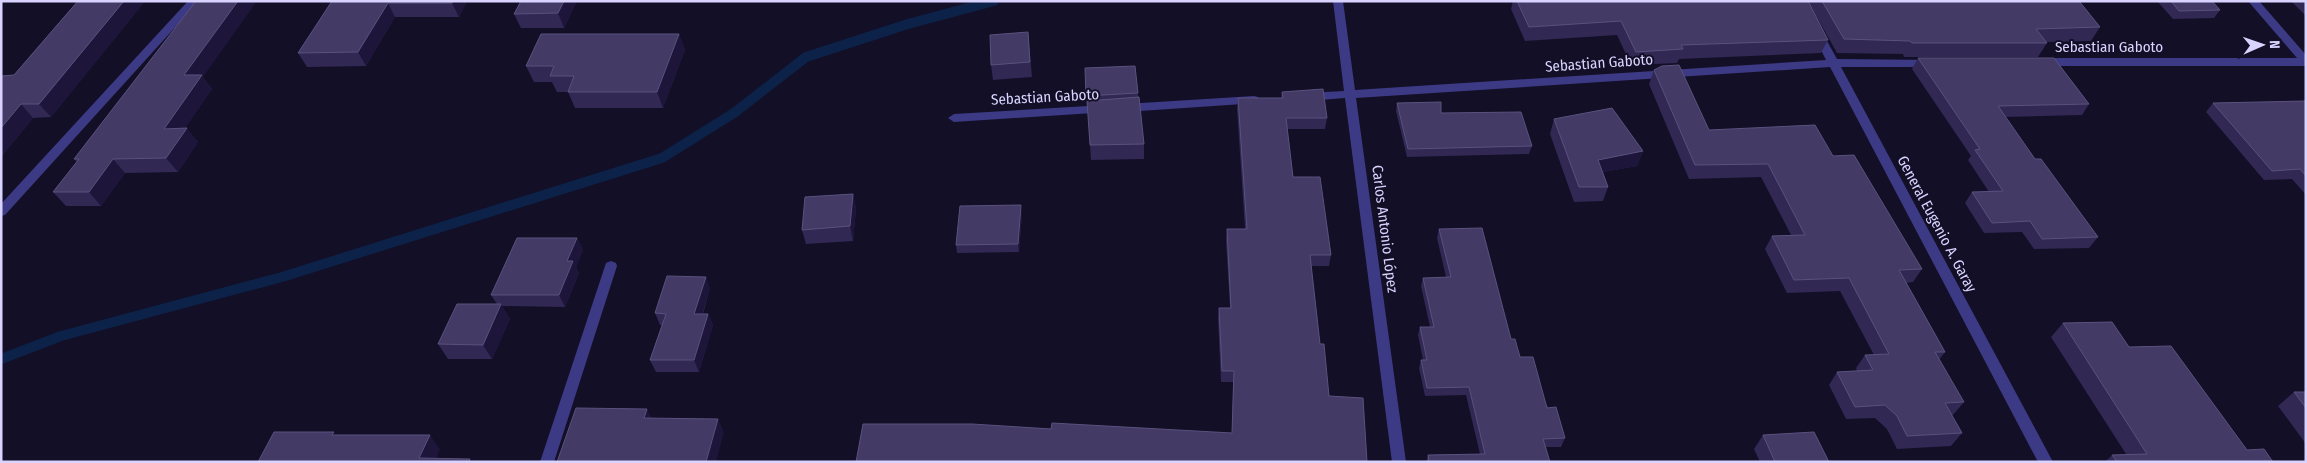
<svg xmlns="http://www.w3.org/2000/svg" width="2307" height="463" viewBox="0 0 2307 463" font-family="'Fira Sans Condensed',sans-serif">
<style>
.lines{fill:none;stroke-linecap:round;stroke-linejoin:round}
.stream{stroke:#0c2248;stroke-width:10}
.street{fill:#3d3a85;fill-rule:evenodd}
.wall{fill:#312854}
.shaded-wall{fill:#1d163a}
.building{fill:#433a66;stroke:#5a527e}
.labels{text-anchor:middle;stroke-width:4;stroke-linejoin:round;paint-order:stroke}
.street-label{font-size:15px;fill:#d9d4ff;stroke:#130f26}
</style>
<rect width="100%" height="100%" fill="#130f26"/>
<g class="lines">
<path class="stream" d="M1,359L61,336L282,277L662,158L734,113L806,57L908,24L994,1"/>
<path class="street" d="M188,1H199L5,215L1,216V204Z
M1333,1H1343L1355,90L1826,60L1813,34L1818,31L1822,32L1837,59L1935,60L1937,63L1935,66L1931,67H1841L2053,462H2038L1830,67L1356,98L1406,462H1392L1345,98L1307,101L1301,97L1307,93L1344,91Z
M2248,1H2259L2306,55V66H2041L2035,62L2041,58H2297Z
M1254,96L1258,97L1260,100L1258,103L1125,112L1119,108L1125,104Z
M1105,105L1111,109L1109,112L954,122L948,118L954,114Z
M611,261L616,263L617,266L554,462H540L605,266L606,263Z"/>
</g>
<path class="wall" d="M78,1H145L51,117L33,118L1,157V76L14,75Z
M332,1H467L459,17H395L366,66L307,67L298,53Z
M521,1H577L564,28H521L514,14Z
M1513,1H1808L1828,40L1821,53L1679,59L1677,63L1631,65L1617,35L1525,41L1511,9Z
M1808,1H2079L2100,27L2091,41L2046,42L2047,43L2038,57H1904L1903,54L1837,53Z
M2157,1H2212L2220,10L2214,18L2173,19Z
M2291,1H2306V16Z
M1028,32L1032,77L993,80L991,65Z
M679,34L685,50L663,108H575L568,92H557L552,82H534L526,66Z
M1918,58L2089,104L2082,115L2005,117L2035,159L2098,237L2089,248L2034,249L2022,232L1984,233L1965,203L1972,192H1989L1968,160L1971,156L1912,69Z
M1085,68L1138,93L1144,144V159L1091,160Z
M1654,70L1709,130L1833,156L1922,269L1913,282L1906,283L1945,352L1939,360L1964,402L1953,415H1951L1962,433L1951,446L1897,449L1887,429L1875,418L1846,419L1829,385L1837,372L1857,371L1856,368L1865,355H1874L1840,291L1787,293L1765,249L1772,236L1791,235L1761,177L1689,179L1649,84Z
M203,77L212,89L185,128L198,142L178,172L125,173L101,206H66L53,192L77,162L74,159Z
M1282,92L1327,118L1325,129H1287L1293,177L1331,255L1329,266H1311L1320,344L1329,396L1367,462L1051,429L1232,433L1233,382H1221L1218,319L1219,308H1230L1226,240L1227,229H1245L1237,109L1238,98H1281Z
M2306,101V195L2292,179L2264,180L2206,112L2213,103Z
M1397,103L1441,113L1532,146L1529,154L1407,157L1396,111Z
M1554,119L1643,151L1637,166L1603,172L1608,187L1603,201L1574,202L1550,134Z
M853,194L856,209L853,241L806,244L802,230Z
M1022,213L1019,252L957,253L956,245Z
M1439,229L1511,339L1520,357L1565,438L1561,447H1546L1550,462H1426L1428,455L1480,454L1466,395L1425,396L1419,368L1421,360H1423L1418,335L1420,327H1430L1421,286L1423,278L1446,277L1437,238Z
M577,238L583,250L576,267L579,273L565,307L502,306L510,319L492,359H448L438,344L497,304L491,295Z
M710,288L703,314H708L713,325L699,372H656L650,360L662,325H660L655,313Z
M2063,323L2129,347L2247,450L2273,462H2105L2112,455L2126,454L2051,337Z
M2294,392H2306V444L2278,406Z
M1763,435L1829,462H1760L1754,449Z"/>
<path class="shaded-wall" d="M124,1H145L51,117L39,104Z
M238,1H257L203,77L212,89L175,143L164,129L184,75Z
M453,1H467L459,17L452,3Z
M564,1H577L564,28L558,13Z
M388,3L395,17L366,66L358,52Z
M679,34L685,50L663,108L657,92Z
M21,104L33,118L1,157V128Z
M187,128L198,142L178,172L166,158Z
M1643,151L1637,166L1593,174L1598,160Z
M113,159L125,173L101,206L89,192Z
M853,194L856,209L853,241L850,226Z
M1021,205L1022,213L1019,252L1018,244Z
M577,238L583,250L576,267L579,273L565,307L559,295L567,261Z
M706,277L710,288L699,325L694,314Z
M501,304L510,319L492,359L483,345Z
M708,314L713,325L699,372L694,360Z
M647,409L653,421L644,418Z
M718,419L724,432L716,462H706Z
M430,435L440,449L435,462L419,458Z"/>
<path class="building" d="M78,1H124L39,104H21L1,128V76L14,75Z
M196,1H238L184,75H202L164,129L187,128L166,158L113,159L89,192H53L79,159H74Z
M332,1H453L452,3H388L358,52L298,53Z
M521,1H564L558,13L514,14Z
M1517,1H1808L1828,40L1681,45L1683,49L1636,52L1621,21L1529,27Z
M1822,1H2079L2100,27L2036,29L2047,43H1912L1910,41L1844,39Z
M2171,1H2212L2220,10L2179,11Z
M1028,32L1030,62L991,65L990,35Z
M541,34H679L657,92H568L574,76H550L554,66H526Z
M1918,58H2054L2089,104L1998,106L2035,159H2041L2098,237L2042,239L2030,221L1992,223L1972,192L2003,191L1975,150L1980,149Z
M1679,65L1709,130L1815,125L1833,156L1854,155L1922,269L1899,270L1945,352H1935L1964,402L1945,403L1962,433L1907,436L1897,416L1885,405L1855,407L1837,372L1873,370L1865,355L1889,354L1849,278L1794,280L1772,236L1805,235L1768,164L1695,165L1654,70L1662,66Z
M1135,66L1138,93L1086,96L1085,68Z
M1323,89L1327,118H1286L1293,177H1320L1331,255H1310L1320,344H1324L1329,396L1363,398L1367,462H856L863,424H972L1051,429L1052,423L1232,433L1234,371H1222L1219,308H1231L1227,229H1247L1238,98H1283L1282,92Z
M1139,97L1144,144L1090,145L1087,101Z
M2306,101V176L2300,169L2272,171L2213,103Z
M1441,102V113L1521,112L1532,146L1408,149L1397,103Z
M1612,108L1643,151L1598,160L1608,187H1579L1554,119Z
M853,194L850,226L802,230L805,197Z
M1021,205L1018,244L956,245L960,206Z
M1482,228L1511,339H1515L1520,357H1533L1547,408L1556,407L1565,438L1543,439L1550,462H1429L1428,455L1485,454L1469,387L1427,388L1421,360H1427L1420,327H1434L1423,278L1451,277L1439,229Z
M517,238H577L567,261H573L559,295H491Z
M667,276L706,277L694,314H708L694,360H650L666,314L655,313Z
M457,304H501L483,345L438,344Z
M2112,322L2129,347L2171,346L2247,450L2264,449L2273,462H2117L2112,455L2147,454L2063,323Z
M2294,392H2306V408Z
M576,408L647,409L644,418L718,419L706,462H557Z
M274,432H334L332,435H430L419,458L470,459L469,462H258Z
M1814,432L1829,462H1775L1763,435Z"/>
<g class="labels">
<g class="street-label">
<text x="2109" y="52">Sebastian Gaboto</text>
<text transform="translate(1599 63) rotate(-4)" y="5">Sebastian Gaboto</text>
<text transform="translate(1045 97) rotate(-3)" y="5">Sebastian Gaboto</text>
<text transform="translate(1937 224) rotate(62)" y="5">General Eugenio A. Garay</text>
<text transform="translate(1385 229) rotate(83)" y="5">Carlos Antonio López</text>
</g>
</g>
<rect width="2307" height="463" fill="none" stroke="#d9d4ff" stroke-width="5"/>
<g transform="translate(2262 45) rotate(88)" stroke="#130f26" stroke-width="4" paint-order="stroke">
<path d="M0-4L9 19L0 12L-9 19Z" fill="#d9d4ff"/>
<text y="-8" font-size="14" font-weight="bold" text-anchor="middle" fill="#d9d4ff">N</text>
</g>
</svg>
